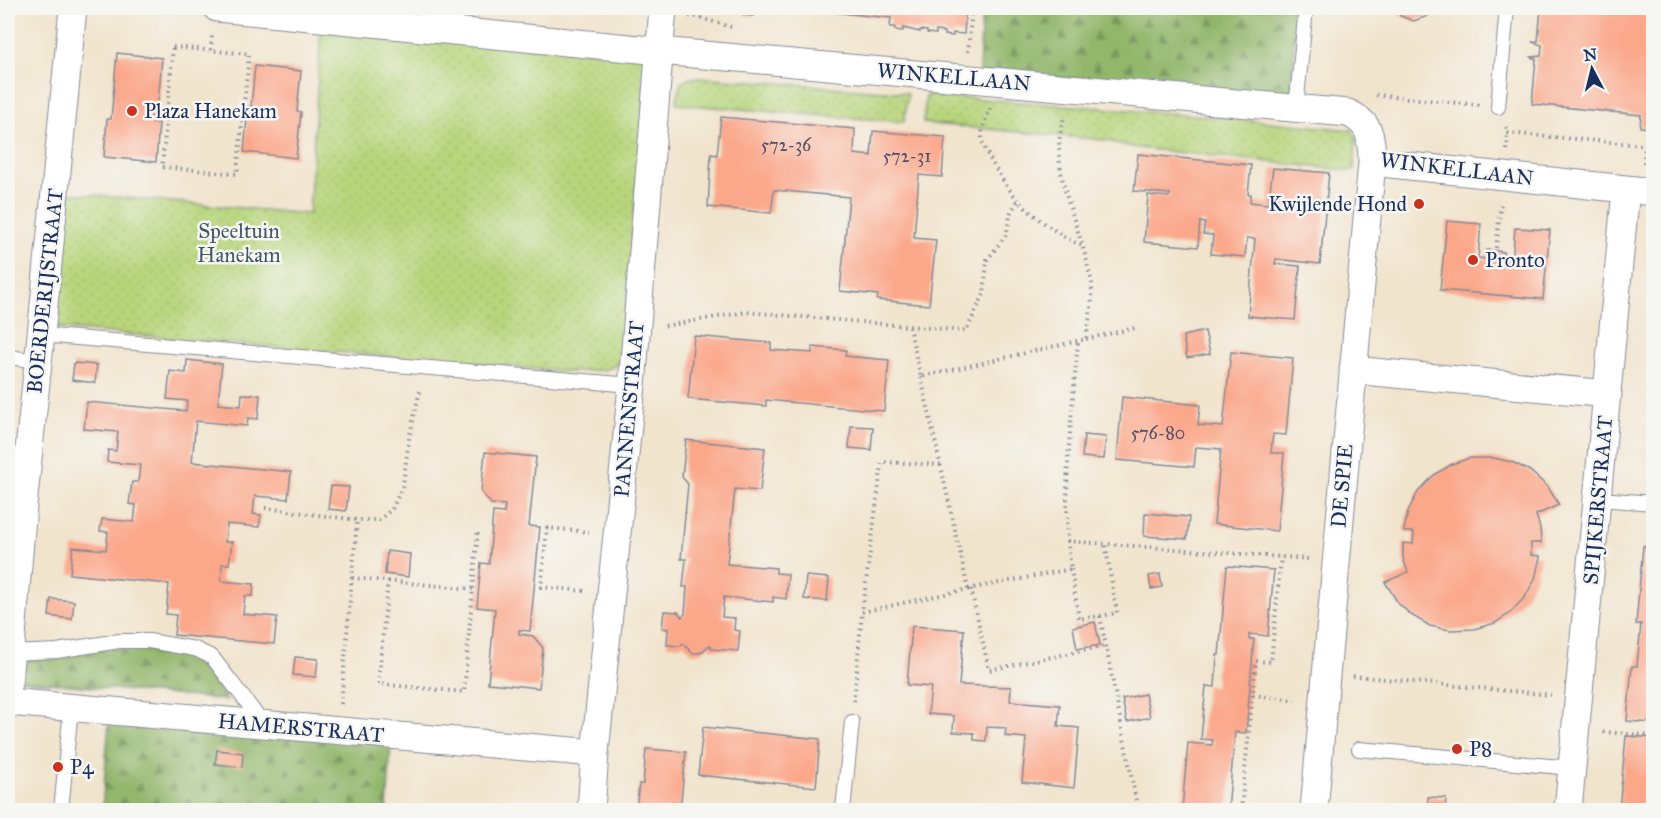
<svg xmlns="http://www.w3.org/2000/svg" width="1661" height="818" viewBox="0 0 1661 818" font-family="'IM FELL Great Primer',serif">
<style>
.grass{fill:url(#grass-dots);stroke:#6a826c;stroke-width:1.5}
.forest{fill:url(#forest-firs);stroke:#567264;stroke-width:1.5}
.building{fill:#fba78a}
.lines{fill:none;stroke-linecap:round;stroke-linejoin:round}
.service-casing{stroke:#868a96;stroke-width:16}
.minor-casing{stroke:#868a96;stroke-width:29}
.path{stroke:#868a96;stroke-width:4;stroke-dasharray:1.5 4.5;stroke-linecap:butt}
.service{stroke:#fff;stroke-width:14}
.minor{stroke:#fff;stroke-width:27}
.poi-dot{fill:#c8321e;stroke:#f6f6f2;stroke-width:2}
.labels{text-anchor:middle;stroke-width:5;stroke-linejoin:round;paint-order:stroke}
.number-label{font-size:18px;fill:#534d69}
.street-label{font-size:21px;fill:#1b2f5e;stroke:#f6f6f2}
.poi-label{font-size:21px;fill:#1b2f5e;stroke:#f6f6f2;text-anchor:start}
.park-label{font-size:21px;fill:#425865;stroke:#f6f6f2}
</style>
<defs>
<pattern id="grass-dots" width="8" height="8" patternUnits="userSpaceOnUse" patternTransform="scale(1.5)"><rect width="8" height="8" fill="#b8d57b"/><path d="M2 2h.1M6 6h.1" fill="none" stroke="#9eb76d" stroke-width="1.8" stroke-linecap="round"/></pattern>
<pattern id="forest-firs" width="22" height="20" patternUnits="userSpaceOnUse" patternTransform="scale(1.5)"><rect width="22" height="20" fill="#92b66b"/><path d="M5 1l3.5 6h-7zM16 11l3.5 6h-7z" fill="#76945b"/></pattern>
</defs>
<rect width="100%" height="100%" fill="#f6f6f2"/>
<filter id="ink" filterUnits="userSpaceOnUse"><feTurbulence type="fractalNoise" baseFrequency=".0167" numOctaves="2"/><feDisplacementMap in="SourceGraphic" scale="12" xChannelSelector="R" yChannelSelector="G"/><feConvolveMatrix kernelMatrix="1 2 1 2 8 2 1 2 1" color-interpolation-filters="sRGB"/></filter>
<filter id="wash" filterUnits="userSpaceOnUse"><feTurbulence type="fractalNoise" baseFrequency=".008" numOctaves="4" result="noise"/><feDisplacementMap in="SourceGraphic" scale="24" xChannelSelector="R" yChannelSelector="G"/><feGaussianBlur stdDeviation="1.35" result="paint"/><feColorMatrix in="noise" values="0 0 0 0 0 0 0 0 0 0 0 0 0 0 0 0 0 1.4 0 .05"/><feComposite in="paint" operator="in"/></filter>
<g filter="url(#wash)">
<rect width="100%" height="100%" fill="#f1e4cd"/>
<path class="grass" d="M321,29L648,56L621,363L605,370L571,372L54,328L69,193L309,214Z
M689,78H711L908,93L904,122L676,104L681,82Z
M926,95L1195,115L1352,130L1356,138L1354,171L1137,148L1104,140L923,123Z"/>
<path class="forest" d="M982,8H1297L1291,96L979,72Z
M114,648L186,653L208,674L227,700L20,680V662Z
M109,722L391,743L387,810H102Z"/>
<g id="blocks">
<path class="building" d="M734,8H759L758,14H753V16L744,15V13L734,12Z
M799,8H966L964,34L953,33V36L944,35V32L936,31V34L927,33V31L920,30V32L903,28V31L895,30V27H890L891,18L799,9Z
M1398,8H1433L1428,16L1414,21L1400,16Z
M1541,8H1654V128L1640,127L1641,115L1532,104L1536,59L1530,57L1541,56L1542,45L1532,42L1538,41Z
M117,53L162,58L158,104H153L152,122L159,123L156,162L104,157L107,119H111Z
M255,66L301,71L297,111L301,112L296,158L244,152L248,107H251Z
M721,117L855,129L854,154L871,156L873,131L945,137L942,177L919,175L914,238L936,240L929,305L877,300L878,295L840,291L849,197L774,190L771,213L708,207L711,154L717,155Z
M1138,154L1251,165L1248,194H1251L1250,202L1268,204L1273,168L1329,173L1320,264L1276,259L1275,264L1300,266L1295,320L1248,316L1255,239L1247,238L1245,257L1211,254L1213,235L1203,234L1205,223L1200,222L1198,247L1144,242L1148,195L1169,197L1170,194L1134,191Z
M1447,221L1481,224L1478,258L1486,259L1487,250L1504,252V261L1512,262L1515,228L1550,230L1543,299L1440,290Z
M1205,331L1210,354L1187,358L1183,336Z
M694,336L771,343V350L812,353V347L846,350L845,356L889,360L884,411L766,400V406L688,399Z
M1231,352L1293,358L1286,435L1273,434L1271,453H1284L1277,531L1214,524L1221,449L1196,447L1194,467L1117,460L1122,397L1200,405L1198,425L1223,427Z
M187,360L222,364L218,404L241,406L242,394L260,395L258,419L248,418L247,426L196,421L192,462L291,472L288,499L255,496L253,514L261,515L259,527L227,524L225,542H232L229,564H222L221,581L254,584L253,596H245L243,614L277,617L274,644L174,635L176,615L166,614L169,584L70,574L73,547L106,550L108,532L100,531L102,519L134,522L136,505L129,504L132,482H138L140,465L107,462L108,450L116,451L118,432L84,429L87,402L186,411L187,401L167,399L170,371L186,373Z
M74,363L97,365L95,383L72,380Z
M851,426L873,427L871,450L849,448Z
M1084,435L1106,437L1104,459L1082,457Z
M686,440L765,448L760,491L735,489L727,564L776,568V573L788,574L786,599L773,597V602L724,597L722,617L735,618L734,630L740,631L738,651L712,649L710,645L700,653H692L683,643L680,646L667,645L668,629L662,628L664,611L678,612L682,617L685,614L687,587H683L686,559H681L688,484L682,477Z
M485,452L536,457L529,526L540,527L530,631L519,630V634L533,636L543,648L539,688L488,683L495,609L477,607L481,563L489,564L493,512L504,513L505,505L491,504L481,492Z
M1470,458H1493L1512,462L1530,471L1548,487L1559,505L1536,515L1540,528L1541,543H1531V555L1540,556V558L1535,579L1525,597L1510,613L1495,623L1474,629L1450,630L1430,626L1411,615L1398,603L1385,582L1408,572L1403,558V543L1413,544L1414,532H1404V530L1408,511L1418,492L1434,475L1452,464Z
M331,486L349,487L346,511L328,509Z
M1145,513L1189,517L1187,539L1144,536Z
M1643,546L1654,547V723L1627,721L1632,666H1637L1641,624H1636Z
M387,551L410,554L408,577L385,574Z
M1227,566L1274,570L1268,636L1249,634V639H1254L1246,733L1235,732L1228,810L1182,809L1188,743L1212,745L1213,740L1201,739L1206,686L1215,687L1217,655H1219Z
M1160,574L1162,587L1151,589L1149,576Z
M806,576L829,578L827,601L804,599Z
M51,599L74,601L72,619L49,616Z
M1095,622L1100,645L1077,649L1073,627Z
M912,626L964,630L959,685L1011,687L1010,701L1060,705L1058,726L1079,728L1074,788L1022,782L1026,738L1005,736L1006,728L987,727L986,741L974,740V733L953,732L954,716L928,714L931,687L907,685Z
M295,657L318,659L316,677L293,675Z
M1145,694L1150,717L1127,722L1122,699Z
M703,727L820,739L816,787L698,775Z
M1626,736L1654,738V810H1619Z
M646,749L686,752L680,810H636L639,784H643Z
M217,750L243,753L242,767L215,764Z
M1428,797L1446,798L1445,810H1427Z"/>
</g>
</g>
<g filter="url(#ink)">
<use href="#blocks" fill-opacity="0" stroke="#868a96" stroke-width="1.5"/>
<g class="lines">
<defs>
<path id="service" d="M1498,107L1507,8
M1296,108L1306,8
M41,335L632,385
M8,357L38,361
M1599,499L1654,503
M10,653L57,651L119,641H149L195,649L212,657L262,722
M1359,749L1572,768
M61,810L71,708
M843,810L852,722"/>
<path id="minor" d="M217,8L660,51L1348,113C1372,124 1371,138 1372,162L1654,192
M1353,370L1608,394
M8,683L23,506L41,335L73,8
M8,702L595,753
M591,810L595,753L632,385L663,8
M1314,810L1372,162
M1568,810L1626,189"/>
</defs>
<use href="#service" class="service-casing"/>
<use href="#minor" class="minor-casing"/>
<path class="path" d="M689,16L697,17L731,27
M173,47L249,54L237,174L162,167Z
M211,50L212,35
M968,52L972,8
M1376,95L1479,105
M990,108C987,118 981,127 982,139C985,155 1007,188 1018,200C1029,214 1066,240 1083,246
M1506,127L1508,133L1654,146
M1507,150L1508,133
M1644,163L1645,146
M1496,248L1501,202
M665,326L746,312L966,331L984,294L987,260L1006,235L1011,212L1018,201
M909,327L921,377L1086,339C1089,321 1093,302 1092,284C1091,277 1088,269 1087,262C1075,213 1047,166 1065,115
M1086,339L1135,328
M921,377L968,589L862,612L882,462L941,465
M265,508L357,520H379L392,509L403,485L409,439L419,394L422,388
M1067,541L1309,559
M1071,569L1079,619L1100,616L1138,810
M352,578L388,581L378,684L464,692L478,529
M388,581L473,589
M968,589L1071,569C1061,494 1072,416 1078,341
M971,589L989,670L1105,646
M584,591L541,587L547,528L589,532
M1100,616L1117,613L1105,543
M1353,676L1551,695
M1253,695L1295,700
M854,701L862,612
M341,704L357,520
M1603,732L1654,736
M1241,810L1256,661L1271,662L1281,557"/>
<use href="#service" class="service"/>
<use href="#minor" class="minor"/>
</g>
</g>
<g class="poi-dot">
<circle cx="132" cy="111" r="6"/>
<circle cx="1419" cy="204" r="6"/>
<circle cx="1473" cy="260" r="6"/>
<circle cx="1457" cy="749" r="6"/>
<circle cx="58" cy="767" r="6"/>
</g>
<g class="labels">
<g class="number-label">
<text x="786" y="151">572-36</text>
<text x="907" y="162">572-31</text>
<text x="1158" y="439">576-80</text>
</g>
<g class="street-label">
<text transform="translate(954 77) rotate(5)" y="7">WINKELLAAN</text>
<text transform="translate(1457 169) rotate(7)" y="7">WINKELLAAN</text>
<text transform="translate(45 291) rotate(-84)" y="7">BOERDERIJSTRAAT</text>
<text transform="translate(629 409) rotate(-85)" y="7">PANNENSTRAAT</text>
<text transform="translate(1342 486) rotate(-85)" y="7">DE SPIE</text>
<text transform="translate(1598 500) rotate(-85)" y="7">SPIJKERSTRAAT</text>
<text transform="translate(301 728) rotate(5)" y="7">HAMERSTRAAT</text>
</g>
<g class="poi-label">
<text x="144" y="118">Plaza Hanekam</text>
<text x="1407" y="211" text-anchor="end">Kwijlende Hond</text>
<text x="1485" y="267">Pronto</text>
<text x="1469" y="756">P8</text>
<text x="70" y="774">P4</text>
</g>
<g class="park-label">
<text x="239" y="238">Speeltuin<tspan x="239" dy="24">Hanekam</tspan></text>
</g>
</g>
<rect width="1661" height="818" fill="none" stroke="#f6f6f2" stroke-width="30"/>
<g transform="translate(1592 69) rotate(353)" stroke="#f6f6f2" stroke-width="4.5" paint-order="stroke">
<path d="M0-4.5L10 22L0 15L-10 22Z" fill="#1b2f5e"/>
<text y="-9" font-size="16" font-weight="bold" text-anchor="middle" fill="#1b2f5e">N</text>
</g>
</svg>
